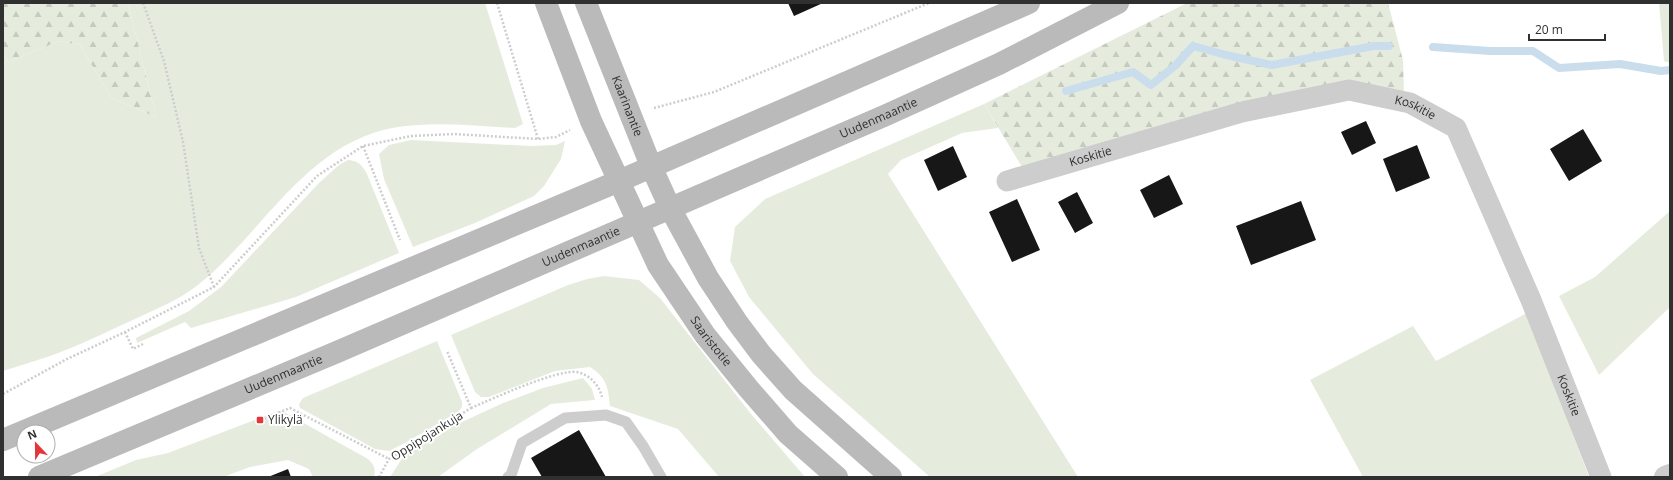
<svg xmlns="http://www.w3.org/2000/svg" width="1673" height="480" viewBox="0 0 1673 480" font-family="'Open Sans',sans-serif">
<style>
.grass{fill:#e5ecde}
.forest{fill:url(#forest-firs)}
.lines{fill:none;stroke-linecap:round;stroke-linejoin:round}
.stream{stroke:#caddec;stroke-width:8}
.building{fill:#171717}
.path{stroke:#cdcdcd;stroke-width:2.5;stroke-dasharray:2 2;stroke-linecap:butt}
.service{stroke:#cdcdcd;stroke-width:11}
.minor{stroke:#cdcdcd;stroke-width:21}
.tertiary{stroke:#cdcdcd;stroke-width:22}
.secondary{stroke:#bababa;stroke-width:22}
.poi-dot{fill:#e3353a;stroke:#fff;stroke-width:1.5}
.labels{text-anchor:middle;stroke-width:4;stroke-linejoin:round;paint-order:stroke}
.street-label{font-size:12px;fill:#303030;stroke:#fff}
.poi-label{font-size:12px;fill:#303030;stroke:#fff;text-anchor:start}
</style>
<defs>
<pattern id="forest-firs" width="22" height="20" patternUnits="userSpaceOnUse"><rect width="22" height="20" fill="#e5ecde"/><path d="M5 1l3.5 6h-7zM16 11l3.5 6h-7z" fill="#c5cbbf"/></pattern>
</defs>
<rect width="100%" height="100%" fill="#fff"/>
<path class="grass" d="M128,3H485L523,124L515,128C477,126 436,121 398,127C307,141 264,232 198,285C179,300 156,309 135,319C112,329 89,341 66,350C46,358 24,364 3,371V54L8,62L59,41L80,45L111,98L156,117Z
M1659,3H1670V63L1664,61Z
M984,104L998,128L962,133L901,160L888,174L1078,477H930L813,374L749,297L730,261L735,227L765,199Z
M411,140L531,146L556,145L565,141L561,159L544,186L534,196L475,223L413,247L384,179L379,154L389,145Z
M348,160C359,161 362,165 367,174L399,253L296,297L191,328L185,322L137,343L136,338L189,311L221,287L319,183L339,165Z
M1670,211V307L1599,375L1559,296L1595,277Z
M604,276L639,280L660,298L751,414L805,477H719L678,429L610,406C608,387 607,378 590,367L555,371L489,397H481L475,392L451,335L568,285L587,279Z
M1527,313L1589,477H1363L1310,380L1413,326L1436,361Z
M437,341L462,402V407L458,412L405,443L389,451L375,449L300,408L299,404L303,398Z
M583,378L592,389L595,400L551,404L477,449L438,477H390L405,454L447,429L503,403L543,388Z
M278,411L284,412L368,459C374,465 376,468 374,477H313L309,469L288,460L250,467L223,477H95L136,460L168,453Z"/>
<path class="forest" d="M3,3H128L156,117L111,98L80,45L59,41L8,62L3,54Z
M1187,3H1388L1403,60L1404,94L1345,82L1022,167L984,104Z"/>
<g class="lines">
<path class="stream" d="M1433,47L1490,51H1533L1559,68L1620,64L1661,71L1670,70
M1066,91L1133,72L1151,85L1176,65L1193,46L1226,55L1272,65L1374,46H1389"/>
</g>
<path class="building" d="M788,3H823L794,16Z
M1366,121L1376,143L1352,155L1341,132Z
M1583,129L1602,161L1569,181L1550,149Z
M1417,145L1430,178L1396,192L1383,159Z
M953,146L967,177L938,191L924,160Z
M1169,175L1183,204L1154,218L1140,190Z
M1077,192L1093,223L1075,233L1058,202Z
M1017,199L1040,250L1012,262L989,212Z
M1301,201L1316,240L1251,265L1236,226Z
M579,430L606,477H542L531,458Z
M288,469L291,477H268Z"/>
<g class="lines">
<path class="path" d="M143,3L164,61L183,142L199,248L214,287
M497,3L538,139
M654,108L714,92L929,3
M363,146L400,240
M125,332L133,349L143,344
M3,394L67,359L125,332L214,287L317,176L363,146L411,136L454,134L538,139L556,137L570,130
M471,408C492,399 557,369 577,372C590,375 599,385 602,397
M260,420L290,408L389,459
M379,477L389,459L471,408L447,351"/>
<path class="service" d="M508,477L511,475L522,443L565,418L606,415L626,422L643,446L661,477"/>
<path class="minor" id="s1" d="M1007,181L1242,112L1349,90L1410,103L1456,128L1531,300L1601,477"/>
<path class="tertiary" d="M1665,477L1670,475"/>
<g class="secondary">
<path id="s2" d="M546,3L591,121L658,265L705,335L748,388L788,434L837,477"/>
<path id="s3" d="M586,3L651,166L670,208L708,278L737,322L761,354L793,390L891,477"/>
<path d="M3,440L619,181L1029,3"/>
<path id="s4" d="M39,477L337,352L884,116L999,64L1118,3"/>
</g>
</g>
<rect class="poi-dot" x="256" y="416" width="8" height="8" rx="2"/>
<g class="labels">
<g class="street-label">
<text dy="4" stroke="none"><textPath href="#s3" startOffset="111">Kaarinantie</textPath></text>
<text dy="4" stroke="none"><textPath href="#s1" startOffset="423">Koskitie</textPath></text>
<text dy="4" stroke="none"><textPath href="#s4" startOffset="913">Uudenmaantie</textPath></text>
<text dy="4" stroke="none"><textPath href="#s1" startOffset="87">Koskitie</textPath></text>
<text dy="4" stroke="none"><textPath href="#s4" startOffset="589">Uudenmaantie</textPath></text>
<text dy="4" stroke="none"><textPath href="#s2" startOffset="378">Saaristotie</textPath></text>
<text dy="4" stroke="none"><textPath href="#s4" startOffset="265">Uudenmaantie</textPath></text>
<text dy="4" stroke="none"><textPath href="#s1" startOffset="759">Koskitie</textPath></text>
<text transform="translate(427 436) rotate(-32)" y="4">Oppipojankuja</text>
</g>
<g class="poi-label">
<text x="268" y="424">Ylikylä</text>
</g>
</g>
<rect width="1673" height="480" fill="none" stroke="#303030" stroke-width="8"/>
<g transform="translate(36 444) rotate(338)"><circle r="19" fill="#ffffff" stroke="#acacac"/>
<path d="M0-3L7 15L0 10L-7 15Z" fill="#e3353a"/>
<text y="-6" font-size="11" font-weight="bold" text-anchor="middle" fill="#303030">N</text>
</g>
<path d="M1529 34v6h76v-6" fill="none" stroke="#303030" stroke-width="2"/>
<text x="1535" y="34" font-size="12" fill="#303030" stroke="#ffffff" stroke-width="3" paint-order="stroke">20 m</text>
</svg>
